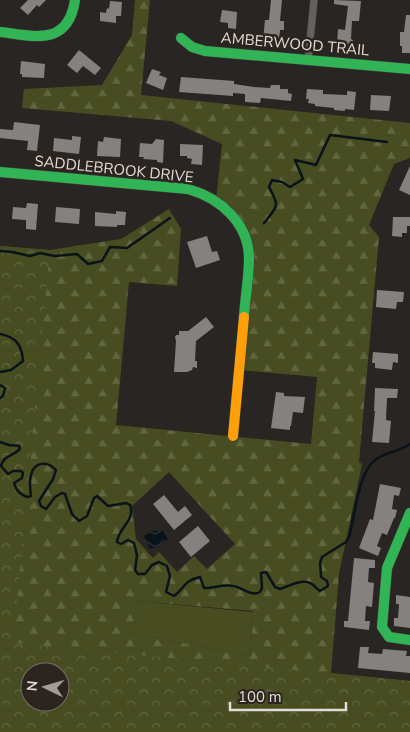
<svg xmlns="http://www.w3.org/2000/svg" width="410" height="732" viewBox="0 0 410 732" font-family="'Nunito Sans',sans-serif">
<style>
.grass{fill:#474d20}
.forest{fill:url(#forest-firs);fill-rule:evenodd}
.park{fill:url(#park-crowns);fill-rule:evenodd}
.water{fill:url(#water-waves)}
.lines{fill:none;stroke-linecap:round;stroke-linejoin:round}
.stream{stroke:#09131a;stroke-width:2.5}
.building{fill:#84817e}
.street-casing{stroke:#44403d;stroke-width:8}
.fast-casing{stroke:#44403d;stroke-width:11}
.slow-casing{stroke:#44403d;stroke-width:11}
.street{stroke:#63605d;stroke-width:7}
.fast{stroke:#30b455;stroke-width:10}
.slow{stroke:#ff9f0a;stroke-width:10}
.labels{text-anchor:middle;stroke-width:5;stroke-linejoin:round;paint-order:stroke}
.street-label{font-size:15px;fill:#e2ddd9;stroke:#2c241f}
</style>
<defs>
<pattern id="forest-firs" width="22" height="20" patternUnits="userSpaceOnUse" patternTransform="scale(1.25)"><rect width="22" height="20" fill="#474d20"/><path d="M5 1l3.5 6h-7zM16 11l3.5 6h-7z" fill="#616640"/></pattern>
<pattern id="park-crowns" width="20" height="18" patternUnits="userSpaceOnUse" patternTransform="scale(1.25)"><rect width="20" height="18" fill="#474d20"/><path d="M2 6a3 3 0 1 1 6 0M12 15a3 3 0 1 1 6 0" fill="none" stroke="#616640"/></pattern>
<pattern id="water-waves" width="16" height="10" patternUnits="userSpaceOnUse" patternTransform="scale(1.25)"><rect width="16" height="10" fill="#09131a"/><path d="M0 5q4-4 8 0t8 0" fill="none" stroke="#2d353b"/></pattern>
</defs>
<rect width="100%" height="100%" fill="#292522"/>
<path class="grass" d="M137,601L253,612L250,656L130,633Z"/>
<path class="forest" d="M135,0H150L141,95L410,123V158L394,164L369,225L379,237L359,462L362,464L339,574L331,673L410,681V732H0V246L50,250L121,239L169,209L181,229L177,286L129,282L116,425L311,444L317,377L239,370L246,241L216,200L222,144L171,121L22,108L24,89L102,85L132,35ZM169,472L235,544L207,569L194,556L177,572L159,552L153,558L136,539L132,506ZM137,601L253,611L250,656L131,633ZM30,672H60V702H30Z"/>
<path class="park" d="M0,246L50,250L13,643L410,681V732H0ZM30,672H60V702H30Z"/>
<path class="water" d="M154,531H163L168,539L158,547L149,548L148,542L144,537L145,535Z"/>
<g class="lines">
<path class="stream" d="M264,223C278,205 280,207 269,187L272,180L282,182L290,187L303,179L295,160L316,165L330,135L387,142
M0,251L12,252L30,256L40,253L55,256L77,254L88,264L102,261L110,247L127,248L170,218
M0,334C16,337 22,345 23,361L11,370L0,372
M0,385L5,388L3,396L0,398
M0,442L9,445L19,446L20,449C13,456 3,456 1,466L8,474L13,471H21L23,473L22,478L14,483C16,491 20,494 27,497L31,496C30,489 29,482 31,475C34,462 47,460 56,470L53,479L39,501L41,506L46,509L55,497L62,493L65,494L72,514L79,521L87,516L94,498L97,496L108,506L126,503L130,505C136,520 118,528 117,542L121,544L128,540L134,543L137,555L135,570L138,574H145L152,565L159,562L167,566L170,576L166,592L174,596C186,587 183,581 200,577L204,588C211,589 222,584 233,586C243,587 250,597 260,592L262,588L261,573L266,572L275,587L280,589C289,586 300,579 310,583C313,584 317,589 320,591L328,586L327,581L321,577L320,563L322,557L346,542L349,537C355,517 358,473 375,460C385,452 399,452 410,444"/>
</g>
<path class="building" d="M28,0H46L39,7L37,5L28,15L20,8Z
M271,0H282L280,21H284V30H280L279,42L263,40L265,20H269Z
M334,0L361,1L359,21H352L351,39L353,40V48H344V45L337,44L338,29L345,30L348,6L334,4Z
M110,1L122,2L121,16H116V23L100,21V12L106,13L107,8L109,9Z
M222,10L237,12L236,29L228,28V23L220,22Z
M406,15H410V53H402V46H400V32H404Z
M79,50L101,68L95,75L83,66L77,73L67,65Z
M21,61L45,64L44,78L22,77V74H20Z
M152,69L161,72L159,75L167,78L163,90L146,83Z
M181,77L234,81V84L254,87L270,88L271,85H280V89H288V93L292,94L291,101L261,98L260,103L245,102V94L233,93V96L179,92Z
M307,89L323,90V94L347,95V91L356,92L354,110L345,109V111L334,110V108L315,106V104L308,103L309,99H306Z
M371,95L391,96L389,111L370,110Z
M14,122L40,125L37,151L27,150L28,141L0,138V129L13,130Z
M72,136L81,137L79,154L53,151L54,138L72,140Z
M104,137L121,139L120,157L97,156L98,141L103,142Z
M156,139L164,140L163,163L157,162V160L143,159L144,157H139L140,143L152,144Z
M180,144L203,145L202,165L191,164L192,159L187,158V156H180Z
M410,166V195L399,190Z
M27,203L38,204L36,230L26,229V220L12,219L13,207L26,208Z
M56,207L80,209L79,224L55,222Z
M116,211L126,212L125,225H117V227L95,226V212L116,214Z
M393,217H410V226H407V233H402V237L392,236Z
M207,236L212,252L217,251L220,260L196,268L187,242Z
M377,290L404,292L403,302H397L396,309L376,307Z
M206,317L214,327L196,341L195,361H197V368L193,367L192,370L187,372H174L176,341L175,337L176,335H179V331H188Z
M373,352L398,354V363L393,362L392,370L375,368V363H372Z
M375,388L398,389L397,398H387L386,420L391,421L389,443L372,442L375,411H374Z
M276,392L284,393V396L305,397L303,413L293,412L291,426H290V430L271,428Z
M380,484L401,488L399,496L394,495L392,509L397,510L395,518H394L387,535L382,533L377,546L381,548L378,556L359,548L370,519L373,520Z
M164,495L178,512L185,506L192,515L174,530L153,504Z
M198,526L210,541L191,557L179,542Z
M354,558L375,560V568H369L368,582L374,583L372,607L366,606L365,621H370L369,630L344,627V621H348Z
M396,595L410,597V628L394,626V618H398L399,604H396Z
M360,647H369L368,653L382,654L383,649L407,651L406,656H410V673L358,668Z"/>
<g class="lines">
<defs>
<path id="street" d="M308,61L314,0"/>
<path id="fast" d="M0,32C34,36 68,47 75,0
M181,38L192,47L205,51L410,69
M0,172L188,189C220,198 249,223 249,259C249,278 245,298 244,317
M410,513L387,568L382,627L389,637L410,640"/>
<path id="slow" d="M233,436L244,317"/>
</defs>
<use href="#street" class="street-casing"/>
<use href="#fast" class="fast-casing"/>
<use href="#slow" class="slow-casing"/>
<use href="#street" class="street"/>
<use href="#fast" class="fast"/>
<use href="#slow" class="slow"/>
</g>
<g class="labels">
<g class="street-label">
<text transform="translate(295 44) rotate(5)" y="5">AMBERWOOD TRAIL</text>
<text transform="translate(114 169) rotate(6)" y="5">SADDLEBROOK DRIVE</text>
</g>
</g>
<g transform="translate(45 687) rotate(275)"><circle r="24" fill="#2c241f" stroke="#756e69"/>
<path d="M0-4L9 19L0 12L-9 19Z" fill="#a19d99"/>
<text y="-8" font-size="14" font-weight="bold" text-anchor="middle" fill="#e2ddd9">N</text>
</g>
<path d="M230 702v8h116v-8" fill="none" stroke="#e2ddd9" stroke-width="2.5"/>
<text x="238" y="702" font-size="15" fill="#e2ddd9" stroke="#2c241f" stroke-width="4" paint-order="stroke">100 m</text>
</svg>
